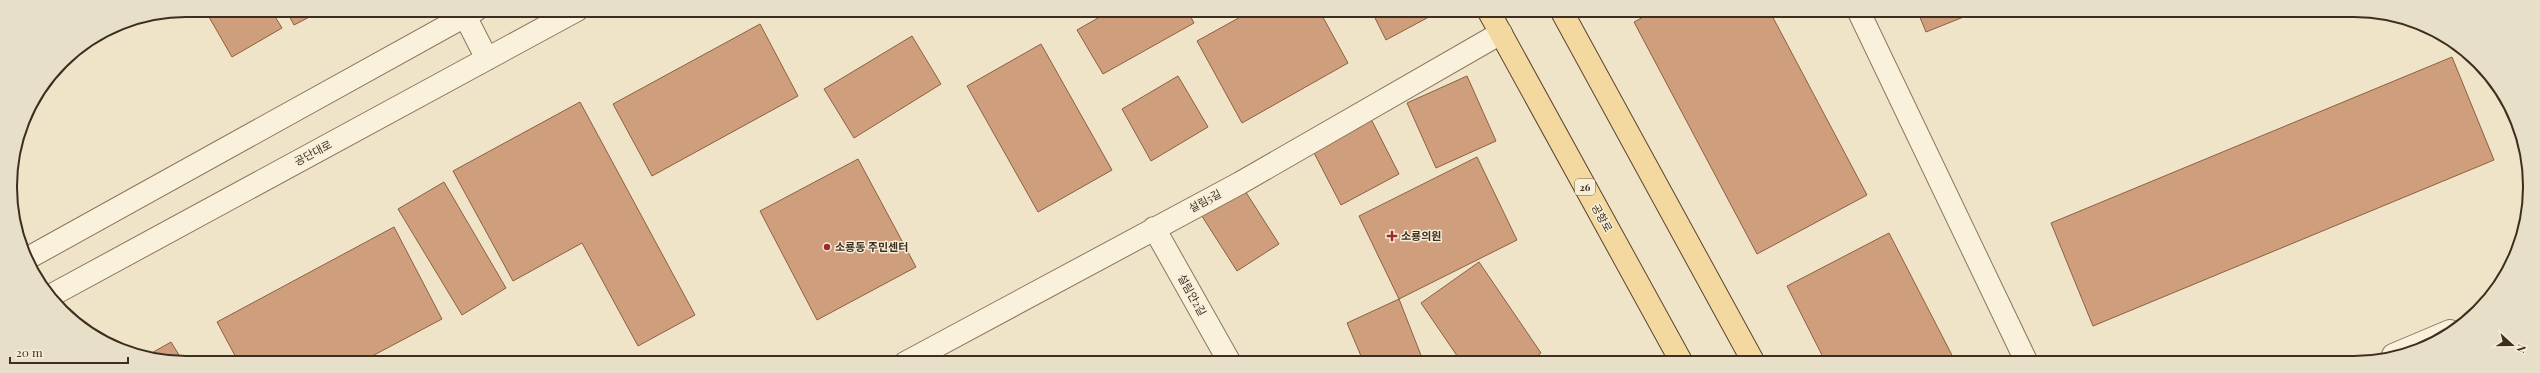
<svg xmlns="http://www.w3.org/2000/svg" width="2540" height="373" viewBox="0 0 2540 373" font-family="'Playfair Display','Noto Sans KR',serif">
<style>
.building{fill:#cf9f7d;stroke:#8d5f41}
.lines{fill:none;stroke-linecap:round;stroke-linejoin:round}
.minor-casing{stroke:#8d765c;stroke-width:24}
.major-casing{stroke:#5b4430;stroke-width:24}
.minor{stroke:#faf1dc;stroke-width:22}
.major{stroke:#f3d9a0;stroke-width:22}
.poi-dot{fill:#9e2a2b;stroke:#f7eed8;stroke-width:1.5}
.labels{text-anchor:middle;stroke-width:3;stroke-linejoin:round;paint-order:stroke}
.shield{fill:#f7eed8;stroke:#756857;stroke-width:1}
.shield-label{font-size:10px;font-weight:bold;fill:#3d2e20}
.street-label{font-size:11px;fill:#3d2e20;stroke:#f7eed8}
.poi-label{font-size:11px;font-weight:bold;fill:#3d2e20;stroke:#f7eed8;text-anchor:start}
.rim{fill:none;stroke:#3d2e20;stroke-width:2}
</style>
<rect width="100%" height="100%" fill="#f0e4c8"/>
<path class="building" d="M205,10H271L282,28L232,57Z
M286,10H323L294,25Z
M1112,10H1187L1194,23L1103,74L1077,30Z
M1253,10H1319L1348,63L1242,123L1197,41Z
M1371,10H1440V11L1386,40Z
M1656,10H1769L1867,195L1757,254L1634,22Z
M1917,10H1981L1926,32Z
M760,24L798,96L652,176L613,104Z
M912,36L941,84L854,138L824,89Z
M1041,44L1112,170L1038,212L967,86Z
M2452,57L2494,160L2093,326L2051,223Z
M1178,76L1208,127L1151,161L1122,109Z
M1467,76L1496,141L1436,168L1407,103Z
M580,102L695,315L638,346L582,243L513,281L453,171Z
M1371,119L1399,174L1341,205L1312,149Z
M1477,157L1517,240L1399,299L1359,216Z
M858,159L916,267L817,320L760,211Z
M444,182L506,288L462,315L398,209Z
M1240,183L1279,244L1237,271L1198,210Z
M394,227L442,319L359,363H239L217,322Z
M1889,233L1956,363H1826L1787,286Z
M1479,262L1541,353L1527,363H1462L1421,303Z
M1399,299L1424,363H1364L1347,323Z
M171,342L184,363L148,355Z"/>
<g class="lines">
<defs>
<path id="minor" d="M462,10L487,59
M1858,10L2027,363
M1154,228L1230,363
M28,258L476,10
M50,296L577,10
M2393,355L2450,331
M905,363L1240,183L1501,33"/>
<path id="major" d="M1488,10L1682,363
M1561,10L1754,363"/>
</defs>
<use href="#minor" class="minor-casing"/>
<use href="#major" class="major-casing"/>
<use href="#minor" class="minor"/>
<use href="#major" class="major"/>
</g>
<g class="poi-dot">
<path d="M1390 230h4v4h4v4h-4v4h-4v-4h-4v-4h4z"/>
<circle cx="827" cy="247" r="4"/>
</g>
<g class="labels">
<rect class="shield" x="1575" y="179" width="20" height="16" rx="3"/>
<g class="shield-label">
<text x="1585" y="191">26</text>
</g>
<g class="street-label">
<text transform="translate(313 153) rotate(-28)" y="4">공단대로</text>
<text transform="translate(1205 201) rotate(-28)" y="4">설림5길</text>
<text transform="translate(1602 218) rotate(61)" y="4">공항로</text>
<text transform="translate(1192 295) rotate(61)" y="4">설림안2길</text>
</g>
<g class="poi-label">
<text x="1401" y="240">소룡의원</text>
<text x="835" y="251">소룡동 주민센터</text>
</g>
</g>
<path d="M0 0H2540V373H0ZM186 17H2354A169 169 0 0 1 2523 186V187A169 169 0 0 1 2354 356H186A169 169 0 0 1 17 187V186A169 169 0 0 1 186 17Z" fill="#e8dfc9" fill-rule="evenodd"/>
<path class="rim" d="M186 17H2354A169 169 0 0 1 2523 186V187A169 169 0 0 1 2354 356H186A169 169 0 0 1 17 187V186A169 169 0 0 1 186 17Z"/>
<g transform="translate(2512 345) rotate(111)" stroke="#f7eed8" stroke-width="3" paint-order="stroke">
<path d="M0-3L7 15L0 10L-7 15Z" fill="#3d2e20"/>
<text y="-6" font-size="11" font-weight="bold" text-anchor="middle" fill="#3d2e20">N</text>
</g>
<path d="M10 357v6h118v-6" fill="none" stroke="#3d2e20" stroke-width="2"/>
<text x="16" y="357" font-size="12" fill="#3d2e20" stroke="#f7eed8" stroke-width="3" paint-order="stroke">20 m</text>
</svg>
